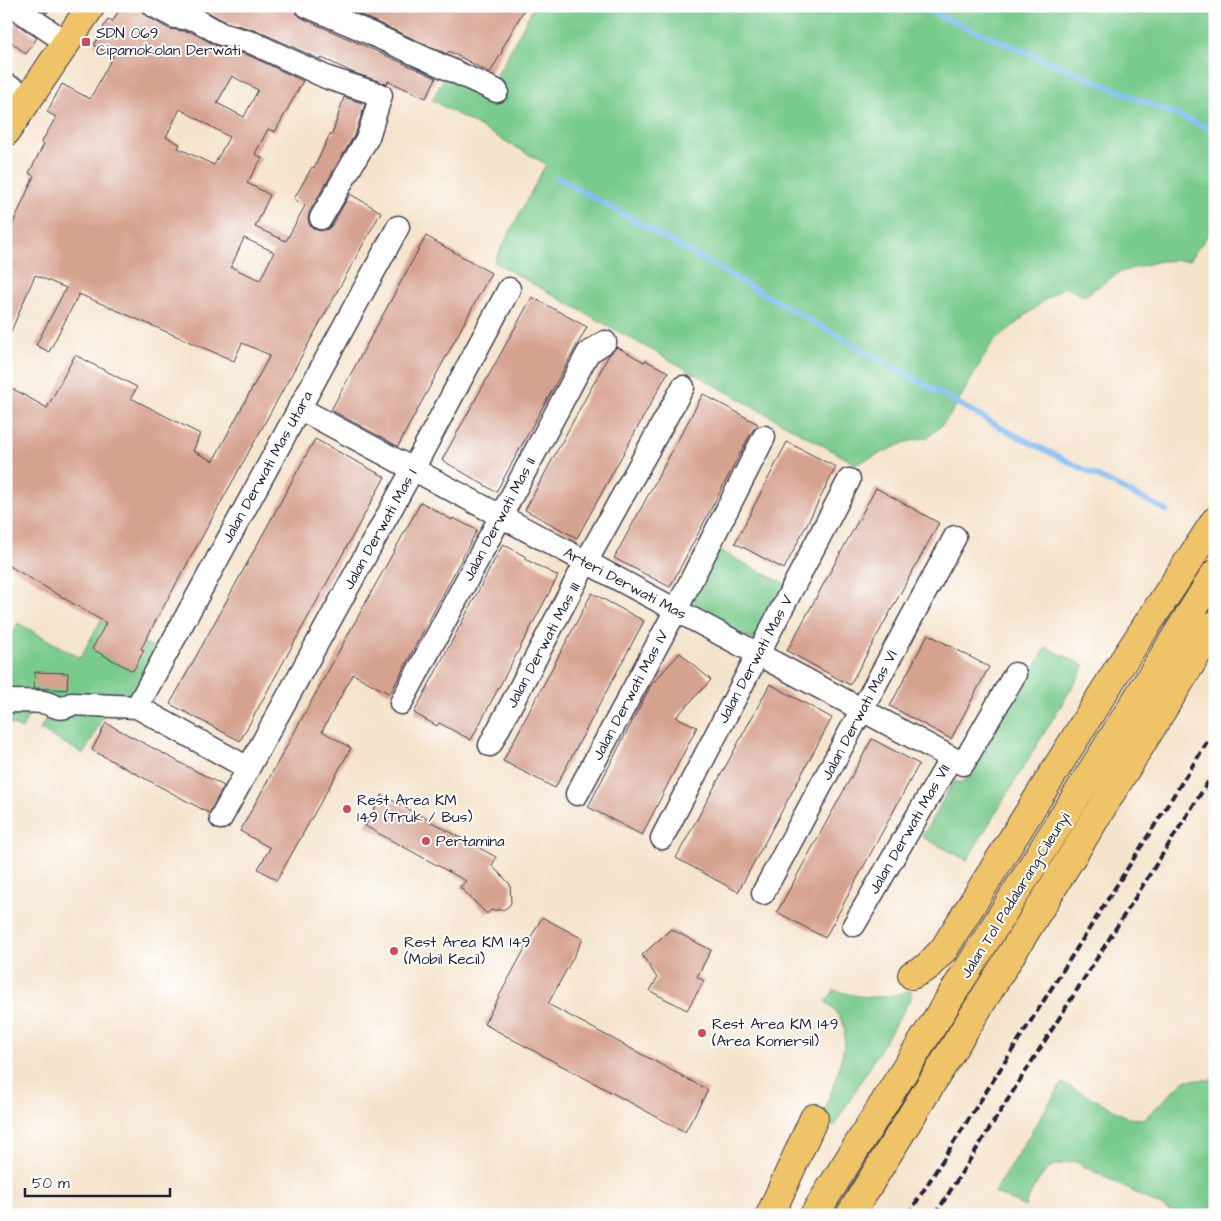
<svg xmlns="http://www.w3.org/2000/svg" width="1221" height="1221" viewBox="0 0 1221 1221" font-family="'Architects Daughter',sans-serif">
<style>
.green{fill:#79cb8d;stroke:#4e7664}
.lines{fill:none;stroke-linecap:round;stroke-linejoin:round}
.stream{stroke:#83bdf4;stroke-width:5.5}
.building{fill:#d6a290;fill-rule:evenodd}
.minor-casing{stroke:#423f51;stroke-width:25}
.primary-casing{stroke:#423f51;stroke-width:30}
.motorway-casing{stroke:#423f51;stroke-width:30}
.minor{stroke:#fff;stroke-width:22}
.primary{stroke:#efc469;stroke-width:28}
.motorway{stroke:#efc469;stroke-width:28}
.rail{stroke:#22223b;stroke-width:4;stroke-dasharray:8 4;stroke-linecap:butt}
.poi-dot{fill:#d1495b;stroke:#fff;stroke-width:2}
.labels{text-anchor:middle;stroke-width:4;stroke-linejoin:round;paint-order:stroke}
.poi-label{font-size:15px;fill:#22223b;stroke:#fff;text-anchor:start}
.street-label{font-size:15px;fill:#22223b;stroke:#fff}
</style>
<rect width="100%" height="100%" fill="#fff"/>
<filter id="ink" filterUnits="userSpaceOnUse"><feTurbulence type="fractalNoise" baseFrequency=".02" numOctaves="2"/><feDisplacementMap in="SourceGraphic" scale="10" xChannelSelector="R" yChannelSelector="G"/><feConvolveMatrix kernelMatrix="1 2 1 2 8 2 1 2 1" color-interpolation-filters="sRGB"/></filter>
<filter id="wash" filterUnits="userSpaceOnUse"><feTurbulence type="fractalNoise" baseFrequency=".0096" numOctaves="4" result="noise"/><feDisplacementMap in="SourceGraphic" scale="20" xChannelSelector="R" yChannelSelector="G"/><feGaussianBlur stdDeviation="1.12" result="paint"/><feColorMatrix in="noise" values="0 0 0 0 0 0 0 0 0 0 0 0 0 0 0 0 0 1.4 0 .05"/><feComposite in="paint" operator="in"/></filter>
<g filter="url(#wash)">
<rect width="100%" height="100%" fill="#f5e4cc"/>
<path class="green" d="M534,6H1215V226L1189,260L1159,261L1120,272L1084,296L1064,287L1046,299L992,343L951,414L938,429L928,437L906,442L856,464L494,262L546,164L432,100L445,76L486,96Z
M718,550L785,584L755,641L688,606Z
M101,620L159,651L133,699H112L84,754L40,730L48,714L6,690V645L18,623L80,658Z
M1046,647L1085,666L967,860L922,837L953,782H964L1017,686L1028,680Z
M6,710H31L22,729L6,722Z
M834,990C864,999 880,1000 911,990V998L834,1126L821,1122C828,1099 849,1050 844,1027C841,1017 833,1009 826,1002Z
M1215,1074V1215H1178L1074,1161C1067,1163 1057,1164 1051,1167C1041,1173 1029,1196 1025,1207L994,1192L1062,1083L1102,1103L1128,1118L1144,1119L1185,1080H1210Z"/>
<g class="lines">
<path class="stream" d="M916,6L1215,131
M557,177L1005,430L1167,511"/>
</g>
<g id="blocks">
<path class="building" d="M37,6H51L47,13Z
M121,6H141L143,13L148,17L169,29L191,32L215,45L248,55L303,81L275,132L268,129L255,154L262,158L247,183L270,195L255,227L286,241L305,206L294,199L312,167L314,168L330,134L332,135L344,97L365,104L356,132L310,211L308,217L309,224L314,229L320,231L328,229L332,225L350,194L381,212L154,624L141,649L144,650L133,671L92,649L106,623L6,564V385L47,408L75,355L137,387L131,398L200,434L193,451L213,461L270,355L242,343L234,361L79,294L49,352L36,345L66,288L35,275L6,343V239L34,176L29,173L44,144L41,143L56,117L47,112L62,84L90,99L113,56L94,45L108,19L113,21ZM232,76L258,90L244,117L217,103ZM180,109L229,137L214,165L178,148L180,144L166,137ZM244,238L274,252L260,280L231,267Z
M197,6H294L296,13L302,18L436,78L426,98L388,81L387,84L352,72L322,58L321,60L258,31L226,22Z
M341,6H526L502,49L503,50L490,73L449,51L447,54Z
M6,17L37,38L26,54L6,38Z
M426,236L491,273L398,446L331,410Z
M532,297L587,327L496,492L442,460Z
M617,347L644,362L645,360L668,372L577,538L525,510L609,355Z
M703,394L758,424L752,431L670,587L614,558Z
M315,439L385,477L240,741L170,704Z
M787,442L836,467L784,569L735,543Z
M876,488L939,523L850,685L787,651Z
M421,502L452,520L453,518L477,530L390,694L353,674L322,731L351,748L277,880L258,869L270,848L240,831Z
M503,544L526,557L525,559L558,576L471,740L439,723L437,726L414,713Z
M592,593L644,621L555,788L503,761Z
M928,634L989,667L951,739L890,706Z
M680,653L711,680L676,717L697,727L642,835L588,807L651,685Z
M35,672L68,673L67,690L34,688Z
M770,684L832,718L738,892L676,858Z
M106,723L224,786L209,813L92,750Z
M872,739L919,764L825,938L777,912Z
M382,795L496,857L492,866L510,884L511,903L508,907L503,910H491L487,914L460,887L466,881L365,826Z
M542,917L583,939L548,1004L708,1090L685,1132L484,1024Z
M671,929L711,950L697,977L704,981L687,1010L650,991L657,978L642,955Z"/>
</g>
</g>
<g filter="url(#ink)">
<use href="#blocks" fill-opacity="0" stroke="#423f51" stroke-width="1"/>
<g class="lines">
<defs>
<path id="minor" d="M13,6L67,43
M154,6L175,17L195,19L221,34L253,43L328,78L381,95L368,137L321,218
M307,6L352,25L497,91
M6,85L30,97
M299,408L963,764L1015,674
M6,701C18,701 30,701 42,702C53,703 59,713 71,704L137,707L248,768
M401,703L588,353L605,342
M137,707L398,227
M490,745L586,562L683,387
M577,794L676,610L764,437
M221,818L413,469L509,289
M662,838L849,480
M763,893L955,537
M854,925L951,758"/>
<path id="primary" d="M6,132L91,6"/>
<path id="motorway" d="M912,975L927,967L944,949L1118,669L1215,521
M770,1215L814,1118
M814,1215L1215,574
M850,1215L1215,625"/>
</defs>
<use href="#minor" class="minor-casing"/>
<use href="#primary" class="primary-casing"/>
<use href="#motorway" class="motorway-casing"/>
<use href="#minor" class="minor"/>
<use href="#primary" class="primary"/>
<use href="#motorway" class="motorway"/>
<path class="rail" d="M908,1215L1215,730
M935,1215L1215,771"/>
</g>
</g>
<g class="poi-dot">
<rect x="81" y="37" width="10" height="10" rx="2.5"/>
<circle cx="347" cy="809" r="5"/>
<circle cx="426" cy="841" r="5"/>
<circle cx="394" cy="951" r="5"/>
<circle cx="702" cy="1033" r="5"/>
</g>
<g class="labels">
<g class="poi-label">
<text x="96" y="38">SDN 069<tspan x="96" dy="17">Cipamokolan Derwati</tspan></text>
<text x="357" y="805">Rest Area KM<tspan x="357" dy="17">149 (Truk / Bus)</tspan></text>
<text x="436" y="846">Pertamina</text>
<text x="404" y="947">Rest Area KM 149<tspan x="404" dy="17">(Mobil Kecil)</tspan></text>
<text x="712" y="1029">Rest Area KM 149<tspan x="712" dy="17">(Area Komersil)</tspan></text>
</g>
<g class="street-label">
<text transform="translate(267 467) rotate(-61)" y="5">Jalan Derwati Mas Utara</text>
<text transform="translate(499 519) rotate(-62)" y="5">Jalan Derwati Mas II</text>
<text transform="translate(380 529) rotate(-61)" y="5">Jalan Derwati Mas I</text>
<text transform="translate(625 583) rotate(28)" y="5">Arteri Derwati Mas</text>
<text transform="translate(543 645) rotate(-62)" y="5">Jalan Derwati Mas III</text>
<text transform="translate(755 659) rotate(-62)" y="5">Jalan Derwati Mas V</text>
<text transform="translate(630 695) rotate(-62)" y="5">Jalan Derwati Mas IV</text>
<text transform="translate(859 715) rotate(-62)" y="5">Jalan Derwati Mas VI</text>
<text transform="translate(909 829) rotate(-60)" y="5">Jalan Derwati Mas VII</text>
<text transform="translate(1015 895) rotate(-58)" y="5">Jalan Tol Padalarang–Cileunyi</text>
</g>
</g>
<rect width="1221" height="1221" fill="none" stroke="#fff" stroke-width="25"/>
<path d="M25 1188v8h145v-8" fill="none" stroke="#22223b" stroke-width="2.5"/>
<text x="32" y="1188" font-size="15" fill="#22223b" stroke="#ffffff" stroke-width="4" paint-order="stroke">50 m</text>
</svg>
